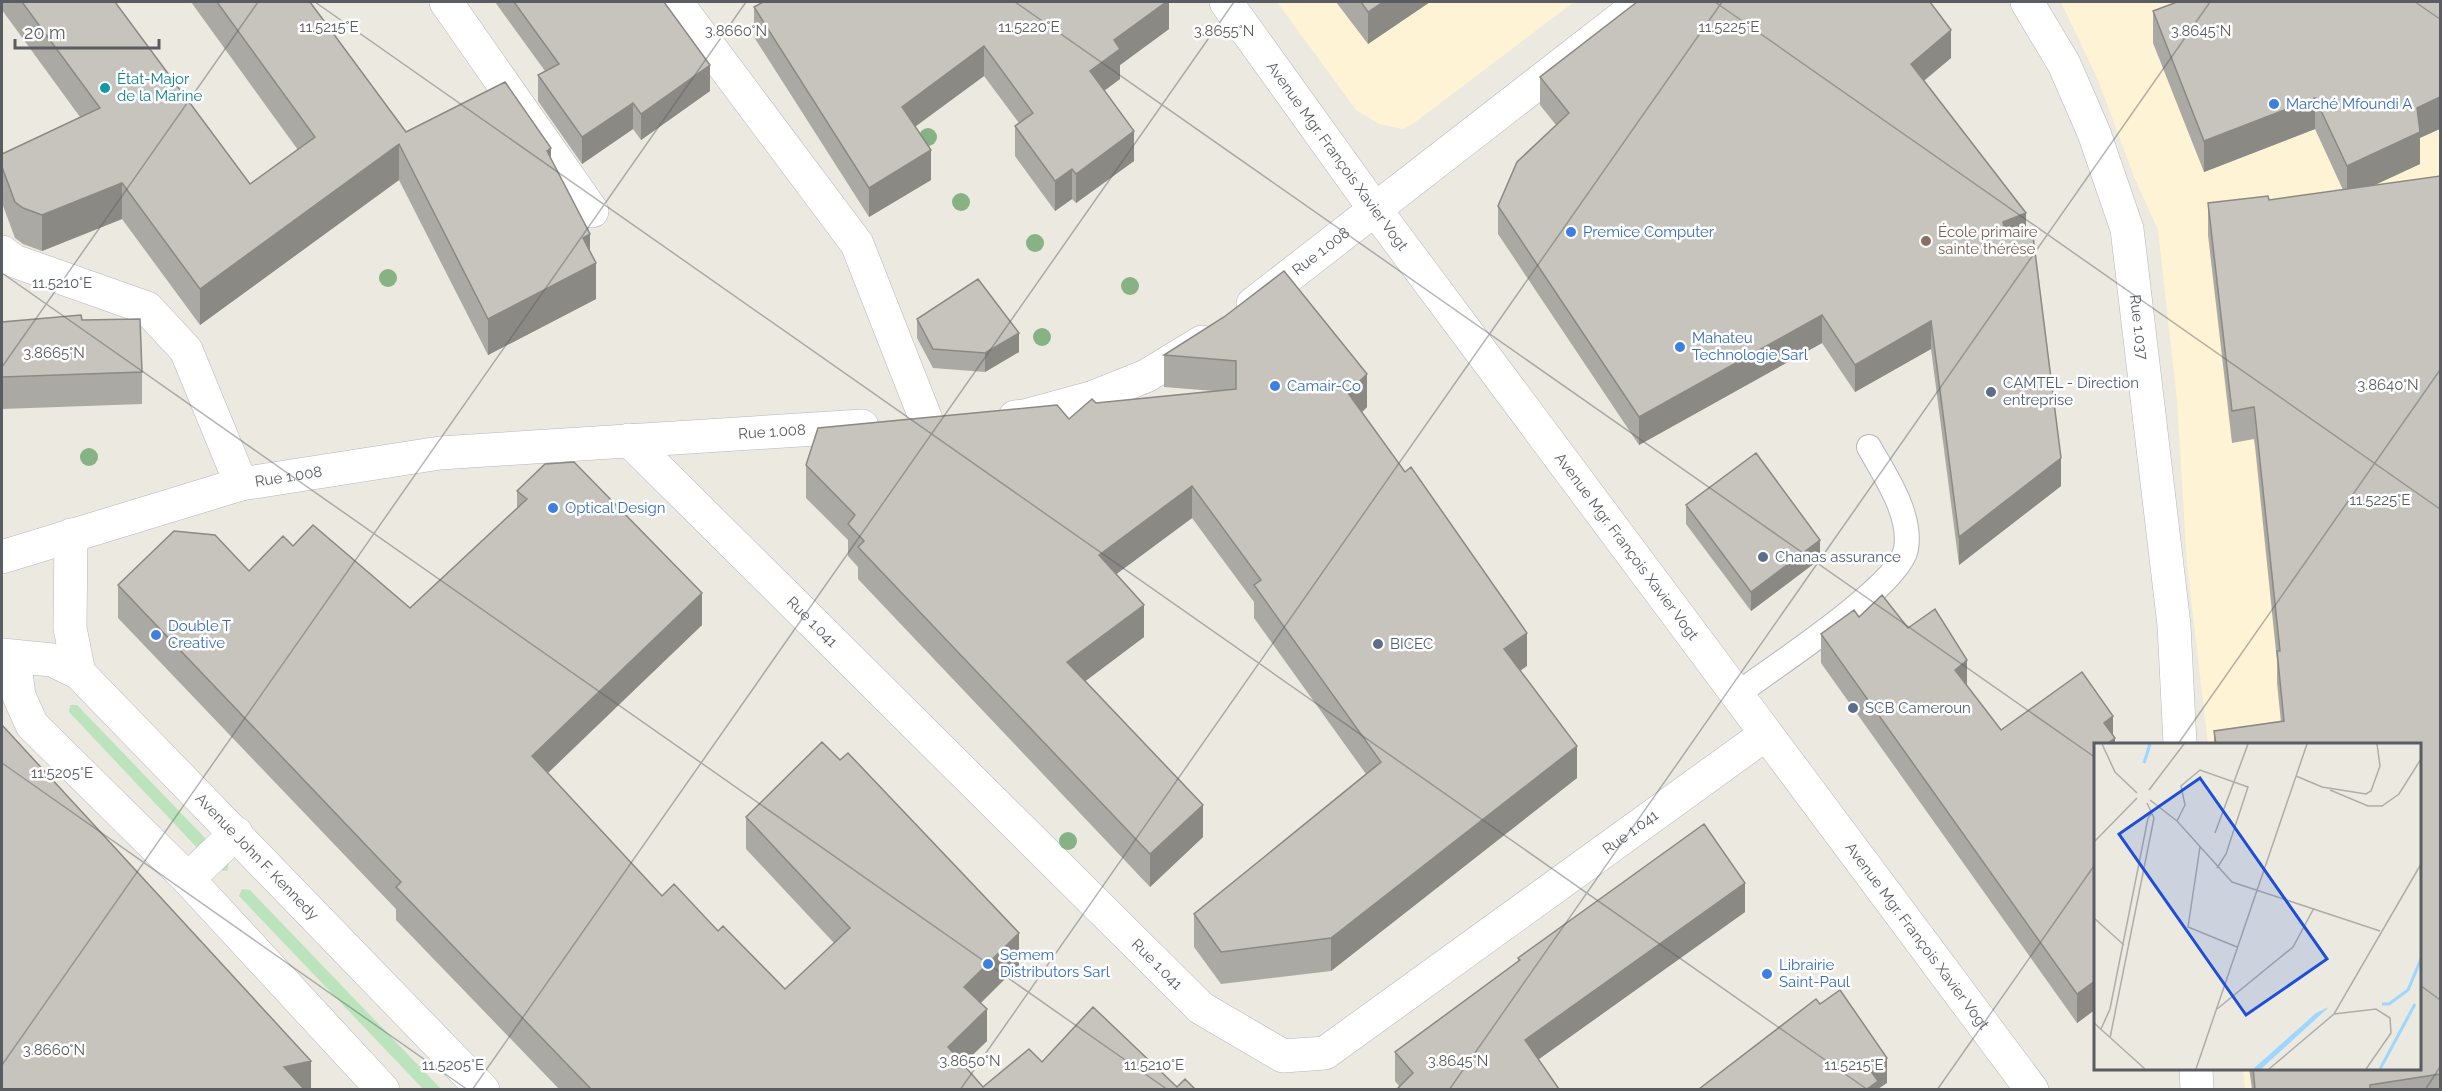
<svg xmlns="http://www.w3.org/2000/svg" width="2442" height="1091" viewBox="0 0 2442 1091" font-family="Raleway,sans-serif">
<style>
.commercial{fill:#fef3d4}
.green{fill:#bce4bc}
.lines{fill:none;stroke-linecap:round;stroke-linejoin:round}
.lane-casing{stroke:#b3b6bb;stroke-width:26}
.street-casing{stroke:#b3b6bb;stroke-width:34}
.secondary-casing{stroke:#b4b8bd;stroke-width:34}
.lane{stroke:#fff;stroke-width:24}
.street{stroke:#fff;stroke-width:33}
.secondary{stroke:#fff;stroke-width:33}
.tree{fill:#87b283}
.wall{fill:#aba9a3}
.shaded-wall{fill:#8b8984}
.building{fill:#c7c4bd;stroke:#8b8984;stroke-width:1.5}
.ticks{fill:none;stroke:#595d61;stroke-width:1.5;stroke-opacity:0.45}
.culture-dot{fill:#0f9aa8;stroke:#fff;stroke-width:2}
.shop-dot{fill:#3f7fe0;stroke:#fff;stroke-width:2}
.education-dot{fill:#8d6e63;stroke:#fff;stroke-width:2}
.service-dot{fill:#5c6f8a;stroke:#fff;stroke-width:2}
.labels{text-anchor:middle;stroke-width:5;stroke-linejoin:round;paint-order:stroke}
.culture-label{font-size:15px;fill:#0d838f;stroke:#fff;text-anchor:start}
.shop-label{font-size:15px;fill:#366cbe;stroke:#fff;text-anchor:start}
.street-label{font-size:15px;fill:#595d61;stroke:#fff}
.education-label{font-size:15px;fill:#785e54;stroke:#fff;text-anchor:start}
.service-label{font-size:15px;fill:#4e5e75;stroke:#fff;text-anchor:start}
.inset-river{fill:none;stroke:#9dd6ff;stroke-width:3}
.inset-road{fill:none;stroke:#adada9;stroke-width:1.5}
.view{fill:#1d4ed8;fill-opacity:0.15;stroke:#1d4ed8;stroke-width:3}
.inset-edge{fill:none;stroke:#595d61;stroke-width:3}
.ticks-label{font-size:15px;text-anchor:middle;fill:#595d61;stroke:#fff;stroke-width:5;stroke-linejoin:round;paint-order:stroke}
</style>
<rect width="100%" height="100%" fill="#ece9e0"/>
<path class="commercial" d="M1277,2H1574L1414,123L1403,129L1379,124L1356,110Z
M2061,2H2440V1089H2245L2243,1069L2420,1068V744H2208L2187,564L2177,400L2158,230L2135,179L2098,80Z"/>
<path class="green" d="M70,705H77L229,863L227,871L218,870L69,712Z
M242,889L250,890L441,1089H423L239,896Z"/>
<g class="lines">
<defs>
<path id="lane" d="M1737,694C1771,669 1899,586 1906,549C1912,514 1885,476 1869,447"/>
<g id="street">
<path d="M446,2L592,211"/>
<path d="M676,2L857,244L927,422"/>
<path id="s1" d="M2027,2L2064,64L2094,133L2127,229L2174,625L2180,744"/>
<path d="M2,252L14,261L147,308L186,350L241,484"/>
<path id="s2" d="M1253,304L1642,2"/>
<path d="M1015,417L1025,416L1091,398L1146,376L1202,342"/>
<path id="s3" d="M629,440L1201,1008L1283,1056L1325,1053L1766,734"/>
<path id="s4" d="M2,557L241,484L440,453L862,426"/>
<path d="M2196,1068L2197,1090"/>
</g>
<g id="secondary">
<path id="s5" d="M1226,2L1374,208L2032,1090"/>
<path d="M71,535L70,628L79,673"/>
<path id="s6" d="M2,655L52,660L79,673L483,1090"/>
<path d="M14,657L19,696L32,725L188,879L383,1090"/>
<path d="M188,879L236,833"/>
</g>
</defs>
<use href="#lane" class="lane-casing"/>
<use href="#street" class="street-casing"/>
<use href="#secondary" class="secondary-casing"/>
<use href="#lane" class="lane"/>
<use href="#street" class="street"/>
<use href="#secondary" class="secondary"/>
</g>
<g class="tree">
<circle cx="928" cy="137" r="9"/>
<circle cx="961" cy="202" r="9"/>
<circle cx="1035" cy="243" r="9"/>
<circle cx="388" cy="278" r="9"/>
<circle cx="1130" cy="286" r="9"/>
<circle cx="1042" cy="337" r="9"/>
<circle cx="89" cy="457" r="9"/>
<circle cx="1068" cy="841" r="9"/>
</g>
<path class="wall" d="M2,2H115L250,184L298,150L191,2H310L406,132L551,158L590,250L596,299L488,355L399,180L200,325L122,219L42,251L23,244L15,238L2,203V154L80,117L2,10Z
M495,2H664L710,91L641,140L633,129L582,164L538,101V75L545,71Z
M1169,2V29L1120,65V79L1104,91L1134,161L1076,203L1072,199L1055,211L1015,156V126L1019,123L984,76L915,127L931,180L869,217L754,37V7Z
M1336,2H1430L1368,44Z
M2153,11L2420,138V164L2374,185L2440,176V1089H2252L2249,1068H2420V744H2214V731L2281,722L2277,683V661L2255,446L2254,439L2232,443L2208,235V203L2269,200L2343,190L2315,129L2204,172L2153,43Z
M1951,58L1924,81L2026,229L2061,486L1959,565L1931,349L1855,392L1822,343L1639,445L1498,234V206L1556,125L1540,105V77Z
M1224,317L1367,407L1362,412L1527,666L1520,670L1577,778L1331,971L1221,984L1194,947V914L1366,774L1254,618V602L1192,518L1116,574L1144,637L1085,681L1203,837L1150,887L858,579V567L848,556V540L806,498V465L1069,419L1096,403L1214,391L1164,387V355Z
M917,319L1019,352L985,372L933,368L917,338Z
M2,322L142,372V404L2,409Z
M517,491L702,625L548,773L662,896L718,931L785,989L834,943L746,849V817L1019,965L981,1003L987,1041L963,1064L983,1087L1042,1062L1195,1089H559L396,920V909L118,618V585L249,571L293,546L410,608L517,508Z
M1686,505L1820,559L1751,611L1686,524Z
M1859,617L1908,628L1967,687L2001,730L2113,736L2115,744H2096V1009L2077,1023L1821,663V634Z
M1745,912L1539,1059L1400,1087L1395,1081V1052L1518,961V958Z"/>
<path class="shaded-wall" d="M1166,2H1169V29L1120,65V79L1090,101V71L1114,40Z
M1383,2H1430L1368,44V12Z
M1951,30V58L1911,91V64Z
M984,46V76L902,136V107Z
M710,65V91L641,140V114Z
M2440,97V129L2420,138V164L2347,198V166L2417,108Z
M2315,98V129L2204,172V141Z
M633,103V129L582,164V137Z
M1134,131V161L1076,203V174Z
M399,144V180L200,325V289Z
M551,148V185L547,151Z
M931,150V180L869,217V188Z
M1072,169V199L1055,211V181Z
M122,183V219L42,251V215Z
M2026,213V241L2003,250V222Z
M590,234V266L596,263V299L488,355V319L583,238Z
M1822,315V343L1639,445V417Z
M1931,321V349L1855,392V365Z
M1019,333V352L985,372V353Z
M1367,374V407L1348,426V393Z
M2061,458V486L1959,565V537Z
M1192,486V518L1099,587V555Z
M1820,540V559L1751,611V592Z
M702,593V625L532,788V756Z
M1144,605V637L1067,695V662Z
M1527,633V666L1504,682V649Z
M1967,660V689L1955,670Z
M2113,716V739L2115,738V744H2104V723Z
M1577,746V778L1331,971V938Z
M1203,805V837L1150,887V854Z
M1745,883V912L1525,1069V1040Z
M1019,933V965L964,1019V987Z
M2096,980V1009L2077,1023V994Z
M987,1009V1041L948,1079V1047Z
M1887,1058V1083L1878,1089H1867L1870,1070Z
M311,1061V1089H284V1067Z"/>
<path class="building" d="M22,2H115L250,184L315,137L217,2H310L406,132L505,82L551,148L547,151L590,234L583,238L596,263L488,319L399,144L200,289L122,183L42,215L23,208L15,202L2,167V154L100,108Z
M514,2H664L710,65L641,114L633,103L582,137L538,75L559,64Z
M763,2H1166L1114,40L1120,49L1090,71L1134,131L1076,174L1072,169L1055,181L1015,126L1033,113L984,46L902,107L931,150L869,188L754,7Z
M1361,2H1383L1368,12Z
M1637,2H1930L1951,30L1911,64L2026,213L2003,222L2005,231L2032,228L2061,458L1959,537L1931,321L1855,365L1822,315L1639,417L1498,206L1517,162L1569,113L1540,77Z
M2177,2H2440V97L2417,108L2420,132L2347,166L2315,98L2204,141L2153,11Z
M2440,176V1074L2370,1085V1089H2255L2253,1068H2420V744H2216L2214,731L2284,721L2277,651H2280L2255,414L2254,407L2232,411L2208,203L2268,196L2269,200Z
M1284,271L1367,374L1348,393L1405,472L1411,467L1527,633L1504,649L1577,746L1331,938L1221,952L1194,914L1381,762L1254,585L1261,580L1192,486L1099,555L1144,605L1067,662L1203,805L1150,854L858,547L864,541L848,524L855,515L806,465L818,428L1057,405L1069,419L1092,399L1096,403L1236,389V361L1164,355L1224,317Z
M978,279L1019,333L985,353L933,349L917,319Z
M81,315L82,320L140,319L142,372L2,377V322Z
M1756,453L1820,540L1751,592L1686,505Z
M574,462L702,593L532,756L662,896L674,884L718,931L723,926L785,989L850,928L746,817L822,742L840,760L848,753L1019,933L964,987L987,1009L948,1047L983,1087L1029,1049L1042,1062L1093,1007L1177,1087L1185,1079L1195,1089H591L396,887L401,882L118,585L174,531L215,535L249,571L283,536L293,546L313,525L410,608L527,499L517,491L545,464Z
M1882,595L1908,628L1935,609L1967,660L1955,670L2001,730L2082,672L2113,716L2104,723L2115,738L2107,744H2096V980L2077,994L1821,634L1854,610L1859,617Z
M2,725L311,1061L284,1067L304,1089H2Z
M1704,824L1745,883L1525,1040L1559,1089H1397L1413,1073L1395,1052L1520,960L1518,958Z
M1840,990L1887,1058L1870,1070L1878,1081L1867,1089H1699L1816,999L1820,1004Z"/>
<path class="ticks" d="M315,2L1868,1090M1015,2L2096,758M1715,2L2440,509M2415,2L2440,19M2,273L1168,1090M2,367L258,2M2178,744L2440,370M2,763L468,1090M2420,985L2440,1000M2,1065L746,2M472,1090L1234,2M960,1090L1722,2M1449,1090L2210,2M1937,1090L2096,863M2425,1090L2440,1067"/>
<circle class="culture-dot" cx="105" cy="88" r="6"/>
<g class="shop-dot">
<circle cx="2274" cy="104" r="6"/>
<circle cx="1571" cy="232" r="6"/>
<circle cx="1680" cy="347" r="6"/>
<circle cx="1275" cy="386" r="6"/>
<circle cx="553" cy="508" r="6"/>
<circle cx="156" cy="635" r="6"/>
<circle cx="988" cy="964" r="6"/>
<circle cx="1767" cy="974" r="6"/>
</g>
<circle class="education-dot" cx="1926" cy="241" r="6"/>
<g class="service-dot">
<circle cx="1991" cy="392" r="6"/>
<circle cx="1763" cy="557" r="6"/>
<circle cx="1378" cy="644" r="6"/>
<circle cx="1853" cy="708" r="6"/>
</g>
<g class="labels">
<g class="culture-label">
<text x="117" y="84">État-Major<tspan x="117" dy="17">de la Marine</tspan></text>
</g>
<g class="shop-label">
<text x="2286" y="109">Marché Mfoundi A</text>
<text x="1583" y="237">Premice Computer</text>
<text x="1692" y="343">Mahateu<tspan x="1692" dy="17">Technologie Sarl</tspan></text>
<text x="1287" y="391">Camair-Co</text>
<text x="565" y="513">Optical Design</text>
<text x="168" y="631">Double T<tspan x="168" dy="17">Creative</tspan></text>
<text x="1000" y="960">Semem<tspan x="1000" dy="17">Distributors Sarl</tspan></text>
<text x="1779" y="970">Librairie<tspan x="1779" dy="17">Saint-Paul</tspan></text>
</g>
<g class="street-label">
<text dy="5" stroke="none"><textPath href="#s5" startOffset="190">Avenue Mgr. François Xavier Vogt</textPath></text>
<text dy="5" stroke="none"><textPath href="#s2" startOffset="86">Rue 1.008</textPath></text>
<text dy="5" stroke="none"><textPath href="#s1" startOffset="348">Rue 1.037</textPath></text>
<text dy="5" stroke="none"><textPath href="#s4" startOffset="784">Rue 1.008</textPath></text>
<text dy="5" stroke="none"><textPath href="#s4" startOffset="298">Rue 1.008</textPath></text>
<text dy="5" stroke="none"><textPath href="#s5" startOffset="676">Avenue Mgr. François Xavier Vogt</textPath></text>
<text dy="5" stroke="none"><textPath href="#s3" startOffset="258">Rue 1.041</textPath></text>
<text dy="5" stroke="none"><textPath href="#s3" startOffset="1320">Rue 1.041</textPath></text>
<text dy="5" stroke="none"><textPath href="#s6" startOffset="336">Avenue John F. Kennedy</textPath></text>
<text dy="5" stroke="none"><textPath href="#s5" startOffset="1162">Avenue Mgr. François Xavier Vogt</textPath></text>
<text dy="5" stroke="none"><textPath href="#s3" startOffset="744">Rue 1.041</textPath></text>
</g>
<g class="education-label">
<text x="1938" y="237">École primaire<tspan x="1938" dy="17">sainte thérèse</tspan></text>
</g>
<g class="service-label">
<text x="2003" y="388">CAMTEL - Direction<tspan x="2003" dy="17">entreprise</tspan></text>
<text x="1775" y="562">Chanas assurance</text>
<text x="1390" y="649">BICEC</text>
<text x="1865" y="713">SCB Cameroun</text>
</g>
</g>
<g transform="translate(2094 743)">
<rect width="327" height="327" fill="#ece9e0"/>
<path d="M235,264L167,326H159L222,270Z" fill="#9dd6ff"/>
<path class="inset-river" d="M50,20L56,1M288,261H295L314,247L327,216M286,326L321,261"/>
<path class="inset-road" d="M8,1L21,29L43,50M202,33L228,44L272,51L277,48L286,23L283,1M55,47L90,1M236,47L274,63H288L305,51L327,16M56,57L83,78L138,139L286,188M83,78L91,62L87,43L106,27L154,44L132,111L123,125M121,90L154,1M0,99L43,55M106,104L94,184L143,204M0,175L30,202M123,266L199,204L220,165M240,271L282,266L296,275L297,290L272,326M0,280L51,326M7,286L16,266L54,75L58,70M16,295L60,75L53,60M102,326L213,1M175,326L240,271L327,121"/>
<path class="view" d="M106,35L233,216L152,272L25,91Z"/>
<rect width="327" height="327" class="inset-edge"/>
</g>
<g class="ticks-label">
<text x="329" y="32">11.5215°E</text>
<text x="1029" y="32">11.5220°E</text>
<text x="1729" y="32">11.5225°E</text>
<text x="736" y="36">3.8660°N</text>
<text x="1224" y="36">3.8655°N</text>
<text x="2201" y="36">3.8645°N</text>
<text x="62" y="288">11.5210°E</text>
<text x="54" y="358">3.8665°N</text>
<text x="2388" y="390">3.8640°N</text>
<text x="2380" y="505">11.5225°E</text>
<text x="62" y="778">11.5205°E</text>
<text x="54" y="1055">3.8660°N</text>
<text x="970" y="1066">3.8650°N</text>
<text x="1458" y="1066">3.8645°N</text>
<text x="453" y="1070">11.5205°E</text>
<text x="1154" y="1070">11.5210°E</text>
<text x="1854" y="1070">11.5215°E</text>
</g>
<rect width="2442" height="1091" fill="none" stroke="#595d61" stroke-width="6"/>
<path d="M15 39v9h144v-9" fill="none" stroke="#595d61" stroke-width="3"/>
<text x="24" y="39" font-size="18" fill="#595d61" stroke="#ffffff" stroke-width="4.5" paint-order="stroke">20 m</text>
</svg>
